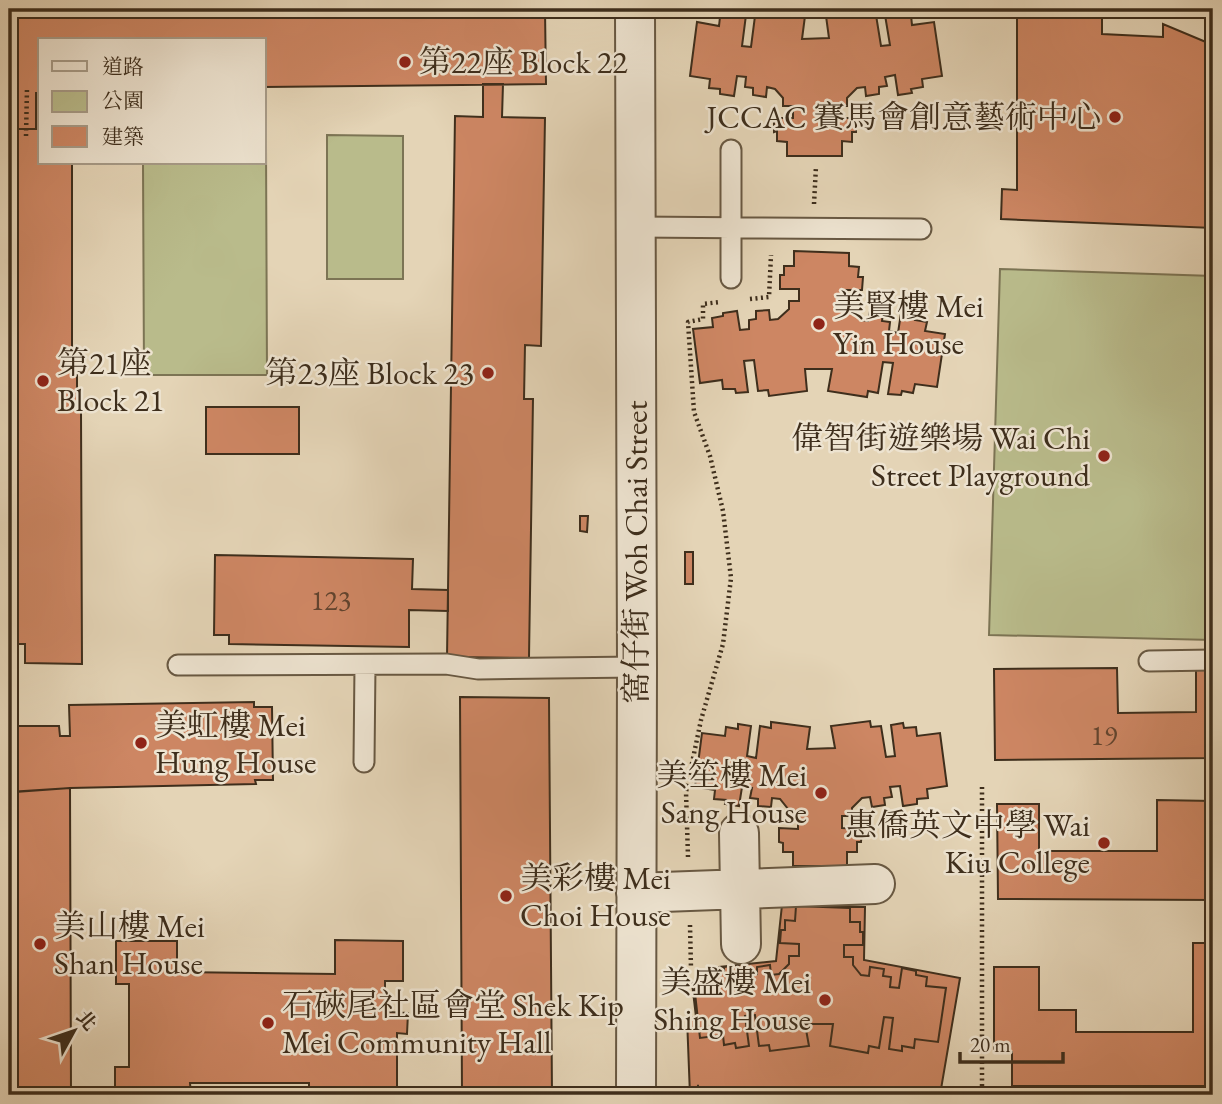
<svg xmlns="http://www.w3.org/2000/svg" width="1222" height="1104" viewBox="0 0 1222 1104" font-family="'EB Garamond','Noto Serif TC',serif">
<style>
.green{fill:#b9bb8b;stroke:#7c7454;stroke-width:2}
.building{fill:#cd8663;stroke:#3e2e1c;stroke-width:2}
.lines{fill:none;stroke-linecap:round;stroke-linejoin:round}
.lane-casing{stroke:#685842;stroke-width:23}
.street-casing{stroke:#685842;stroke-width:42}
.path{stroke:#3e2e1c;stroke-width:4.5;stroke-dasharray:2 3.5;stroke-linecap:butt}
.lane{stroke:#ede3d0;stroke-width:19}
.street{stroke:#ede3d0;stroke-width:38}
.poi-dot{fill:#8f2418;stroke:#ede3d0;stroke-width:2.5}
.labels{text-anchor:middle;stroke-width:5;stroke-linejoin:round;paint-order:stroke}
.number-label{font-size:28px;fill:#62442e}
.poi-label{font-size:32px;fill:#3e2e1c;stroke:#ede3d0;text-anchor:start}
.street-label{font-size:32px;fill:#3e2e1c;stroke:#ede3d0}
</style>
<rect width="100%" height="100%" fill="#e4d4b6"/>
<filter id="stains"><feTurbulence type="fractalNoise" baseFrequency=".00286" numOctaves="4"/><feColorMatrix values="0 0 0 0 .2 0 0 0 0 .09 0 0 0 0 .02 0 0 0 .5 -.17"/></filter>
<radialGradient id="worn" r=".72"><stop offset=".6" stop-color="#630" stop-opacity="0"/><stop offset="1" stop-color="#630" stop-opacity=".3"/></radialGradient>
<path class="green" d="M327,135L403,136V279H327Z
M264,145H266L267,375H144L143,163H264Z
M1000,269L1213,276V640L989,635Z"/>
<path class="building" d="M136,9H216V14H255V9H545L546,84L264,87V40H40V93H36V129H17L18,93H9V11Z
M1017,9H1102V34L1163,37V24L1213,45V228L1001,219L1002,189L1017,190Z
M865,10V17L876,15L881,46L890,45L885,15L898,13L899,17L911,15L912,25L934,22L942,76L922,79L923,87L911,89L912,93L898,95L895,75L885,77L887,86L879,87V94L866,96L865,87L857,88L847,98V106H837V118H856V132H852V142L842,141V156H787V142L777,141V131L774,132V118H793V106H783V98L775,89L767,87L766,97L753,95V88L745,87L746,77L737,76L734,96L720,94V89L709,88L710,79L690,76L697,22L719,26L720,17L732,18L733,13L746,15L742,46L751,47L755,16L766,17V11L805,16L802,39L829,38L826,16Z
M483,84H503L502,117L545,118L541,346L525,345L524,399H533L529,658L447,657L455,116L483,117Z
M9,129H40V163H72V351H77V411H81L82,664L25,663V644H9Z
M794,251L849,253V266L859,267L858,277H863L862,290H843L842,302H852V310L860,320L868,321L870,311L883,314L882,321L890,322L889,331L898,333L901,313L916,316L915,320L927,322L925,331L945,334L937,387L915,384L913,393L902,391L901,395L888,394L893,363L883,362L878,393L868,391L867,397L828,391L832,369H805L807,391L769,396L768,390L758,391L754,360L744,361L748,392L736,393L735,389H723L722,380L700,383L693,329L713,327L712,318L723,316V313L737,311L740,330L749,329V320L756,319V311L769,310L770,320L778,319L789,309V301H799V289H780V275H784V266H794Z
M206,407H299V454H206Z
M580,516H588L587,532L580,531Z
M685,552H693V584H685Z
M215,555L413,559L412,589L448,590V611L409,610V647L229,644V635H214Z
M1117,668L1118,713L1196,712V669H1213V758L995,760L994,669Z
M460,697L549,698L552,1095H462Z
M254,702V707H272L273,780H255L256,784L70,788L16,792L15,750H10V726H59L60,736H70L69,705Z
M870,721L871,727L881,726L886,757L895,756L891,725L903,723L904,728L916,727L917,736L940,733L947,786L927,789L928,798L917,799V804L903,806L900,786L890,787L892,797L884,798L885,805L872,807L870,797L862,798L852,808V816H842V828L862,829L861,842H857V852H847V866H793V852H783V843L779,842V828L798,829V817H789L788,809L780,799L772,798L771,807L758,806V799L750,798L752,788L742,787L739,806L725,804L726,800L714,799L715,790L695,787L702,733L725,736L726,727L738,729V724L751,726L747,756L756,758L760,726L771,728V722L810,727L807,749L835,748L831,726Z
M70,788L71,1095H9V792Z
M1157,800L1213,801V900L998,899L997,804H1039V851H1157Z
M782,905L865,907L864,960L960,978L940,1095H690L687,1018L696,1017L692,983L711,981L710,968L776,961Z
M796,906L850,908V922H860V932H863V945H844V957H853V965L861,975L869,976L870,967L884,969L883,976L891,977L890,987L899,988L902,968L916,971V975L927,977L926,986L946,988L938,1042L915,1039L914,1048L902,1046V1051L889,1049L893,1018L884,1017L879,1048L869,1046L868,1053L830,1046L833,1024H805L809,1046L770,1051L769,1045L759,1046L755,1015L745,1016L749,1046L736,1048L735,1043L724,1045L723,1035L700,1038L694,984L714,982L713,973L724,972V967L738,965L741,986L751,984L749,975L757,974V967L770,965L771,975L779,974L789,964V956H799V944L780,943L781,930H785V920L795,921Z
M335,940L403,941V981H385V1012L408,1013L407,1034L397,1033V1095H309V1083H190L191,1095H115V1067H129V984H116V941H177V972L335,974Z
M1193,943H1213V1086H1012V1052L994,1051V967H1039V1010H1076V1032H1193Z"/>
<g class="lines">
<defs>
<path id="lane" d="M731,150V278
M636,227L921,229
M1149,661L1213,660
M178,665L446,664L478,669L637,667
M364,762L365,665"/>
<path id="street" d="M635,9L637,667L636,1095
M739,833L741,944
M636,893L875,884"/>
</defs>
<use href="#lane" class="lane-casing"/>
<use href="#street" class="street-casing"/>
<path class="path" d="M26,136L27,88
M814,204L816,166
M750,299L769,297L771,255
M982,787V1095
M688,857L686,792L701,720L723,644L731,578L723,511L710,456L694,412L688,322L703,319V304L720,302
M690,925L691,969
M694,1095V1087H701V1095"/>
<use href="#lane" class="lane"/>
<use href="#street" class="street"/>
</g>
<g class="poi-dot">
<circle cx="405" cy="62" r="7"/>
<circle cx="1115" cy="117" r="7"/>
<circle cx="819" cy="324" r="7"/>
<circle cx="488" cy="373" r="7"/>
<circle cx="43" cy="381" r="7"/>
<circle cx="1104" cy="456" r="7"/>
<circle cx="141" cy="743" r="7"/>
<circle cx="821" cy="793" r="7"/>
<circle cx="1104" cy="843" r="7"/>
<circle cx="506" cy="896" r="7"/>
<circle cx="40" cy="944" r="7"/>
<circle cx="825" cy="1000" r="7"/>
<circle cx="268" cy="1023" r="7"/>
</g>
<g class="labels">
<g class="number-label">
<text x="331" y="610">123</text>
<text x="1104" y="745">19</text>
</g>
<g class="poi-label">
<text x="419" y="73">第22座 Block 22</text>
<text x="1101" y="128" text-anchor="end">JCCAC 賽馬會創意藝術中心</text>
<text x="833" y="317">美賢樓 Mei<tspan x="833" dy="37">Yin House</tspan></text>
<text x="57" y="374">第21座<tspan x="57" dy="37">Block 21</tspan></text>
<text x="474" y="384" text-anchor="end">第23座 Block 23</text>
<text x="1090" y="449" text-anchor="end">偉智街遊樂場 Wai Chi<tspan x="1090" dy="37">Street Playground</tspan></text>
<text x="155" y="736">美虹樓 Mei<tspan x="155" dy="37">Hung House</tspan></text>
<text x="807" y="786" text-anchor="end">美笙樓 Mei<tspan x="807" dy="37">Sang House</tspan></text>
<text x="1090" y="836" text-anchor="end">惠僑英文中學 Wai<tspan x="1090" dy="37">Kiu College</tspan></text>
<text x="520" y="889">美彩樓 Mei<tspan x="520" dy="37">Choi House</tspan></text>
<text x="54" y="937">美山樓 Mei<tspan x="54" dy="37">Shan House</tspan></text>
<text x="811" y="993" text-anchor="end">美盛樓 Mei<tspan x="811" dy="37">Shing House</tspan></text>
<text x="282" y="1016">石硤尾社區會堂 Shek Kip<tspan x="282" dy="37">Mei Community Hall</tspan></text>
</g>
<g class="street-label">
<text transform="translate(636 552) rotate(-90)" y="11">窩仔街 Woh Chai Street</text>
</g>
</g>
<rect width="1222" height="1104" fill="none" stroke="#e4d4b6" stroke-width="35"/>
<rect x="10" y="10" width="1201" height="1083" fill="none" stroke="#3e2e1c" stroke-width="3.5"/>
<rect x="18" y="18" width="1187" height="1069" fill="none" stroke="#3e2e1c" stroke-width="2"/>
<rect x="38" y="38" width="228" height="126" fill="#ede3d0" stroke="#a79b88" stroke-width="2"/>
<rect x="52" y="61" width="35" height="10" fill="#ede3d0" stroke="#a79b88" stroke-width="2"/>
<text x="102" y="74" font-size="21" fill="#3e2e1c">道路</text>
<rect x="52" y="91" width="35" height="21" fill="#b9bb8b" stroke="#a79b88" stroke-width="2"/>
<text x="102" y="108" font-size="21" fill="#3e2e1c">公園</text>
<rect x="52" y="126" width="35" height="21" fill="#cd8663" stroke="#a79b88" stroke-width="2"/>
<text x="102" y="144" font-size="21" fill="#3e2e1c">建築</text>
<g transform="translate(74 1031) rotate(50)" stroke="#ede3d0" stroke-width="5" paint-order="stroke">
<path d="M0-5L12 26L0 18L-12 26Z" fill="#3e2e1c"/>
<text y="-10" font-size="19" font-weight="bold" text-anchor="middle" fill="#3e2e1c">北</text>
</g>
<path d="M960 1052v10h103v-10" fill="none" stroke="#3e2e1c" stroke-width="3.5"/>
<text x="970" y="1052" font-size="21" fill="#3e2e1c" stroke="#ede3d0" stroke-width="5" paint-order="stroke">20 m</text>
<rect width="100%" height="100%" filter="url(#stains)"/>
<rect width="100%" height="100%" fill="url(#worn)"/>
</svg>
